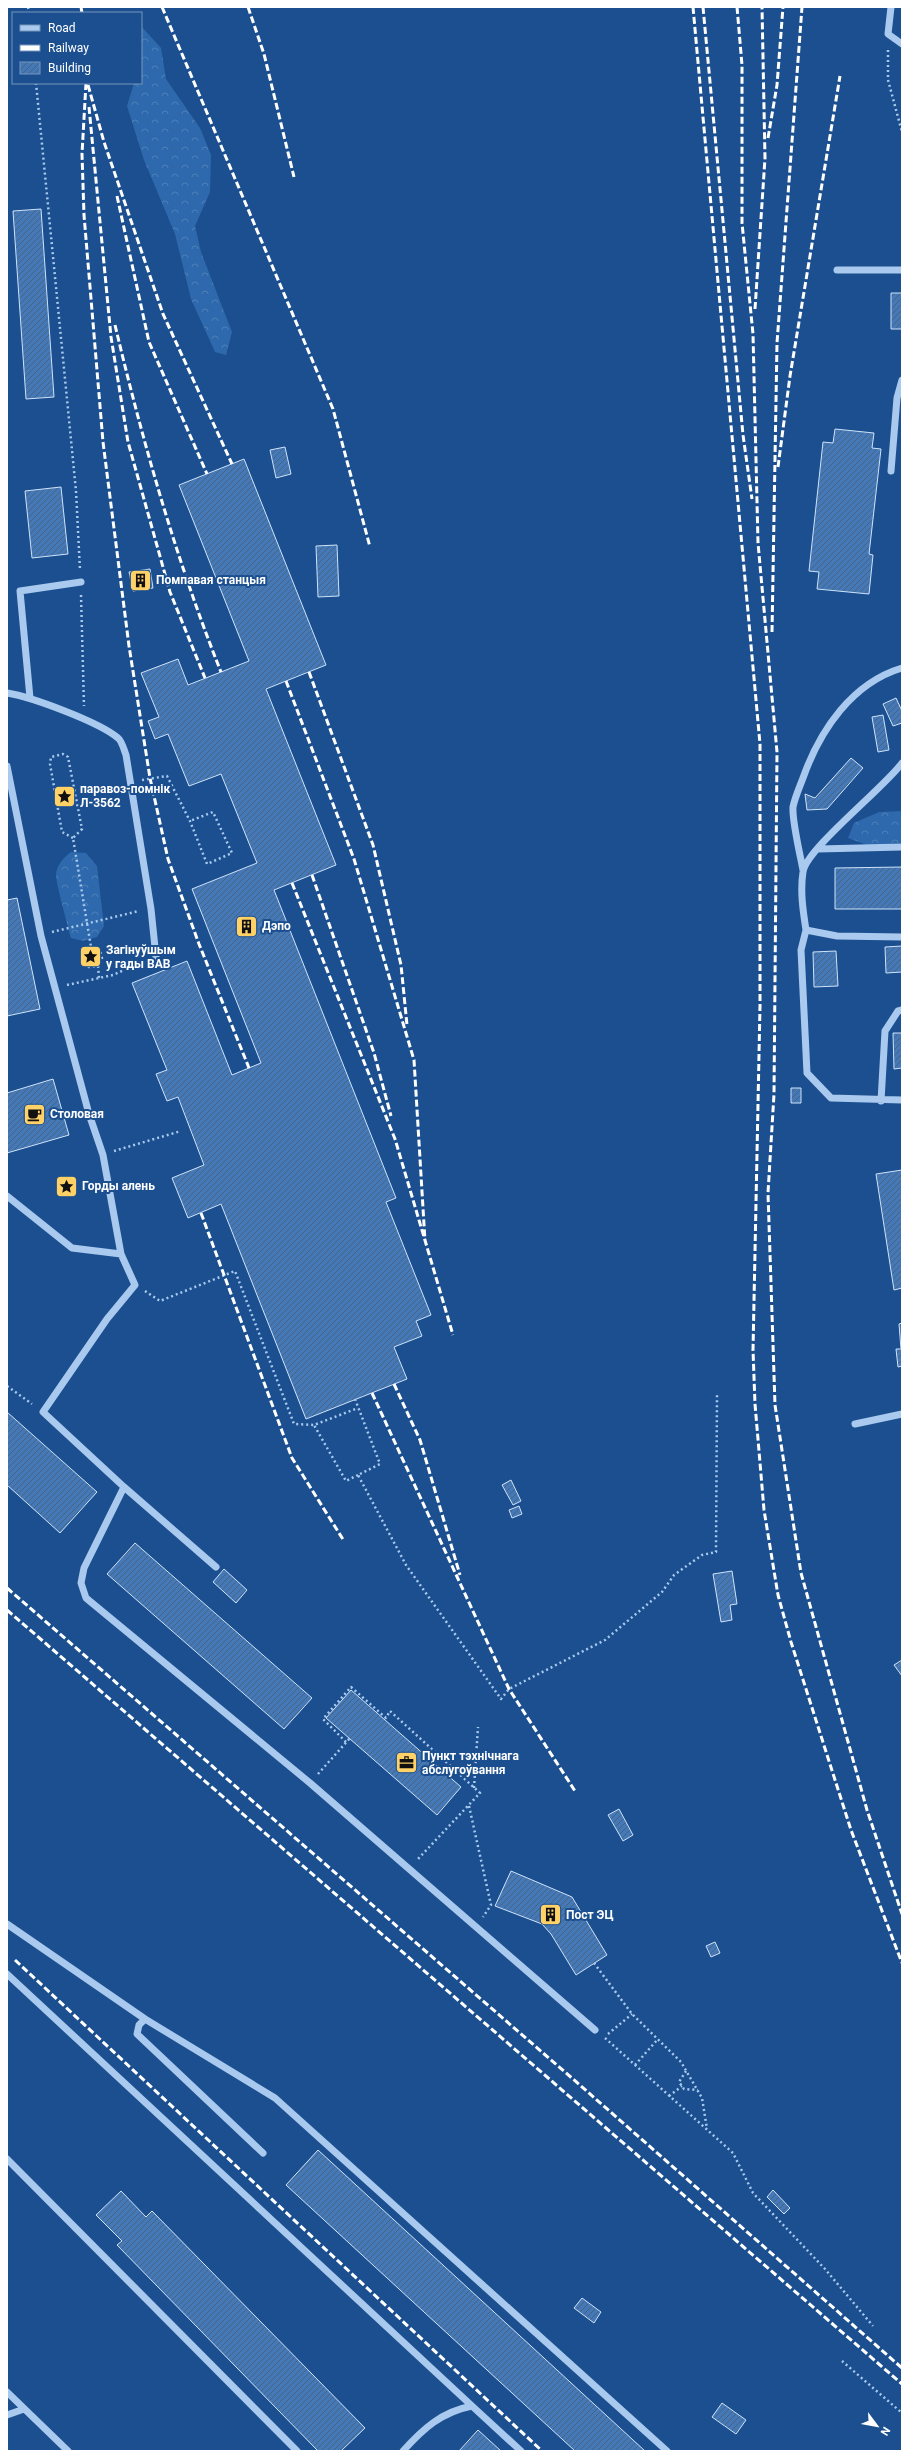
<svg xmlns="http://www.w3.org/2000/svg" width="909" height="2458" viewBox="0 0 909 2458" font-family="Roboto,sans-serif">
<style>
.forest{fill:url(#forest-crowns)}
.building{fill:url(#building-hatch);stroke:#cfe3fa}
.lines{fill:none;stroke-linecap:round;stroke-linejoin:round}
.path{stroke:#a9c9ee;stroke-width:2.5;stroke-dasharray:2 3;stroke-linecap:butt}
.minor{stroke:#a9c9ee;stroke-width:7}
.rail{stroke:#fff;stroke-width:3;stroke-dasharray:7 3;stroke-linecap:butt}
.labels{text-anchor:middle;stroke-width:4;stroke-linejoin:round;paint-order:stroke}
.poi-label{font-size:12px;font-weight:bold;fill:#fff;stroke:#1b4f8f;text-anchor:start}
</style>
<defs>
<pattern id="forest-crowns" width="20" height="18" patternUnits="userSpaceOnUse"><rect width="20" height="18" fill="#2e69ad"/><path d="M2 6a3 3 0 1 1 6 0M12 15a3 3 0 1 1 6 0" fill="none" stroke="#4d80b9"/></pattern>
<pattern id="building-hatch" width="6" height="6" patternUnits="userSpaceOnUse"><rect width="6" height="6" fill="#4478b7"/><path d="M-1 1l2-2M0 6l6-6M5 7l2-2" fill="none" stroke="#486282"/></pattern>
</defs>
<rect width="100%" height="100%" fill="#1b4f8f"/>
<path class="forest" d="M141,26L161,48L166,79L200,128L211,155L210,192L195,226L201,252L232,332L226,355L215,352L191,299L175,234L144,160L127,106L134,83H141Z
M902,811V843L867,845L848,838L854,823L879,812Z
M71,852L86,853L97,866L104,926L97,937L83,941L71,938C69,930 55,880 56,874C57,865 64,857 71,852Z"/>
<path class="building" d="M41,209L54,397L26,399L13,211Z
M891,293H902V329H891Z
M835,429L874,433L872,448L881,449L869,554L873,555L869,594L817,589L819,572L809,571L823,442L833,443Z
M285,447L291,474L276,478L270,450Z
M244,459L326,665L266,689L336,865L274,890L396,1198L386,1202L431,1315L416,1321L422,1336L394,1347L407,1379L306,1419L221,1204L188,1218L172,1178L204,1165L178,1097L167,1101L156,1074L167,1070L132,983L187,961L232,1075L261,1063L192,889L257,863L221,774L189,786L168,734L155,739L148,721L159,717L141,673L178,659L188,685L249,661L179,485Z
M61,487L68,554L32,558L25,491Z
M337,545L339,596L318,597L316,546Z
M150,569L153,588L133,591L129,572Z
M896,698L902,711V723L893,726L883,704Z
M883,715L889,750L878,752L872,717Z
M851,758L863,768L827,809L807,810L805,794L815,798Z
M902,867V909H835V868Z
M17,898L40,1009L7,1016V900Z
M902,946V972L886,973L885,947Z
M836,951L838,986L814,987L813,952Z
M893,1033H902V1068L894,1069Z
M53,1079L69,1135L7,1153V1093Z
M791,1088H801V1103H791Z
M902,1170V1288L894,1290L876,1174Z
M902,1323V1366L898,1367L896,1349H901L899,1324Z
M7,1412L97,1492L60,1533L7,1485Z
M511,1480L521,1501L513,1505L502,1485Z
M519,1506L522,1514L512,1518L509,1510Z
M135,1543L312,1698L284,1729L107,1574Z
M224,1569L247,1590L236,1603L213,1582Z
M732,1571L737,1604L730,1605L732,1620L721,1622L713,1574Z
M902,1660V1676L894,1665Z
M351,1690L461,1787L437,1815L326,1718Z
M619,1809L633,1835L623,1841L608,1815Z
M511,1871L572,1897L607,1955L576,1975L551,1934L542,1924L495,1906Z
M715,1942L720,1953L711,1957L706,1946Z
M318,2150L645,2451H575L286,2185Z
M773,2190L790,2208L784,2214L767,2197Z
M121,2191L146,2217L152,2211L365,2428L341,2451H318L117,2245L122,2241L96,2215Z
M582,2298L601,2312L594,2323L574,2308Z
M722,2403L746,2420L736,2434L712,2417Z
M478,2430L501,2451H459Z"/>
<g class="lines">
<path class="path" d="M28,7L29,13
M888,50V80L902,132
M36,83L76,491L80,570
M81,595L84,706
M142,780L167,776L190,821L207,864L232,853L213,812L190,821
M73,838L62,832L50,764L51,757L63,754L68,757L82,829L73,838L91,947L100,950L102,958L98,966L99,978
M52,932L139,911
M91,947L83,955V962L89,967L98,966
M67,985L113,975L144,961
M114,1151L181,1131
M145,1291L160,1301L235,1271L294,1424L314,1425
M7,1386L32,1404
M355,1399L380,1464L358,1475L406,1565L501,1699L509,1689L605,1640L662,1592L674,1575L702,1555L716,1552L717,1395
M358,1475L346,1481L314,1425L358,1408
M346,1742L323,1719L351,1687L386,1718L390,1711L480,1793L418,1859
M318,1774L350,1738
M474,1788L478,1727
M469,1806L491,1905L483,1917
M594,1963L632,2014L681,2062L702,2098L707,2129
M608,2034L632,2014
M605,2038L733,2153L753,2193L825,2269L873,2326
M635,2065L658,2039
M686,2071L679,2082L684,2089L698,2090
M669,2096L682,2086
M842,2361L902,2413"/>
<path class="minor" d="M891,7L888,34L902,44
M837,270H902
M891,471L897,398L902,380
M7,693C32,697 99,722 118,738C122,741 124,750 126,755L151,909L156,957
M30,698L20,591L81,582
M902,763C885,787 806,849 803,872C800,891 803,911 806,930L837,936L902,937
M7,766L41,936L89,1114L103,1155L121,1254L135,1285L107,1319L43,1412L124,1487L84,1568L81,1583L86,1598L310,1783L595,2030
M818,849L902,847
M803,870C800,854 792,821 793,807C795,797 800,786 803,778C820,730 852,683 902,668
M806,930L801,950L807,1073L831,1098L902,1100
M881,1101L885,1031L898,1011L902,1010
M7,1196L72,1248L121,1254
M855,1424L902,1414
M124,1487L216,1567
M7,1924L145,2019
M7,1974L472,2406
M263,2153L137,2034L139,2025L145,2019L275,2098L667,2451
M7,2159L297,2451
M7,2392L68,2451
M7,2415L24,2409
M403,2451C423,2429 441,2412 472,2406L521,2451"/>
<path class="rail" d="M81,7L82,13
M162,7L333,409L370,547
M248,7L264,54L294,177
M693,7L760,744V1006L753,1350L755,1404L764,1510L778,1595L791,1642L851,1830L902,1963
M703,7L743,435L752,499
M737,7L742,65V223L753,334L758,543L777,752L774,1094L768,1193L775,1405L801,1573L867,1810L902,1914
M86,83L82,154L84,215L103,442L129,646L150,778L168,859L199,944L249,1068
M88,85L104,142L163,314L232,464
M89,107L111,337L128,442L170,592L205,678
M768,138L777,85L783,7
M117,196L149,342L207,474
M755,309L765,158L762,7
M115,325C143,443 176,559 221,672
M778,467L790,376L840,76
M772,632L777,343L802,7
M309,672L373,845L401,965L407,1025
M286,681L354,859L414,1060L425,1241
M312,875L374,1053L391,1116
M292,883L395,1139L453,1335
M201,1213L292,1458L344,1541
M394,1384L420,1440L460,1575
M372,1393L509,1689L575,1791
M7,1588L573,2079L902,2368
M7,1610L902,2384
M15,1960L542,2451"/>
</g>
<defs>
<symbol id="building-square" viewBox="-11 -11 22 22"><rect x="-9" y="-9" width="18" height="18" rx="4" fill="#ffd166" stroke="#1b4f8f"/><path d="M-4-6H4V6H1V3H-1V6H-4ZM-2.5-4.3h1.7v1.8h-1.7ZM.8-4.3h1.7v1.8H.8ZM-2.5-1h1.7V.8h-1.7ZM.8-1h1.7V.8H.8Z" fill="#111"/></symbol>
<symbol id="sight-square" viewBox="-11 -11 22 22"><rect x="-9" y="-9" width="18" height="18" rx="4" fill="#ffd166" stroke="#1b4f8f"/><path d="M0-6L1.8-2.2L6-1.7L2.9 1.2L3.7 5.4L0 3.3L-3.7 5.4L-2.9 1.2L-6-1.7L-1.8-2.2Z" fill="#111"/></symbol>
<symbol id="cafe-square" viewBox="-11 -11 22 22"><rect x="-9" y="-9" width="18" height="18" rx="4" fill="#ffd166" stroke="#1b4f8f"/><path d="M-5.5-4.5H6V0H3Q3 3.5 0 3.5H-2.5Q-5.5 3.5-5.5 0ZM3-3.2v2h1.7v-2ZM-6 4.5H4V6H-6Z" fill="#111"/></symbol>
<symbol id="office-square" viewBox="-11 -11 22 22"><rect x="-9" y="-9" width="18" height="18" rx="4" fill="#ffd166" stroke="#1b4f8f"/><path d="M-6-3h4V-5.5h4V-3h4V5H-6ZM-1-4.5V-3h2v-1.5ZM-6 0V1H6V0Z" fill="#111"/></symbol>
</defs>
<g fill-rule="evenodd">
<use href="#building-square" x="128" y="568" width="25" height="25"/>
<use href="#sight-square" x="52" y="784" width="25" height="25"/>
<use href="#building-square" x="234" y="914" width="25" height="25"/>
<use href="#sight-square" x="78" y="944" width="25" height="25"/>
<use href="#cafe-square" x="22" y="1102" width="25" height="25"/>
<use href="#sight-square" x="54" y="1174" width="25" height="25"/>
<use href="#office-square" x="394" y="1750" width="25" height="25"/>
<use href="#building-square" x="538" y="1902" width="25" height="25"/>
</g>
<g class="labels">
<g class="poi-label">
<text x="156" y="584">Помпавая станцыя</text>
<text x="80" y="793">паравоз-помнік<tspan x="80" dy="14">Л-3562</tspan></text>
<text x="262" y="930">Дэпо</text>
<text x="106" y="954">Загінуўшым<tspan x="106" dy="14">у гады ВАВ</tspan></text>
<text x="50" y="1118">Столовая</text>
<text x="82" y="1190">Горды алень</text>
<text x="422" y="1760">Пункт тэхнічнага<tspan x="422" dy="14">абслугоўвання</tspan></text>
<text x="566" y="1919">Пост ЭЦ</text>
</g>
</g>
<rect width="909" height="2458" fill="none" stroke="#ffffff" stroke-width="16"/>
<rect x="12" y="12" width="130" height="72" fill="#1b4f8f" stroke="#7695bc"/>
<rect x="20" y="25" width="20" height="6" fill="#a9c9ee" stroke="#7695bc"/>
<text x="48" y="32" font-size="12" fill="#ffffff">Road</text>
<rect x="20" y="45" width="20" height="6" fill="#ffffff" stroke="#7695bc"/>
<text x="48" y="52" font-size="12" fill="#ffffff">Railway</text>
<rect x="20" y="62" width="20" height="12" fill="url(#building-hatch)" stroke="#7695bc"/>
<text x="48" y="72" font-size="12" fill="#ffffff">Building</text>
<g transform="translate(877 2426) rotate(122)" stroke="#1b4f8f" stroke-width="3" paint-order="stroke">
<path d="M0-3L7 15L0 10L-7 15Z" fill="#ffffff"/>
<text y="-6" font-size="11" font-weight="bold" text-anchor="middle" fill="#ffffff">N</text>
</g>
</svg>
